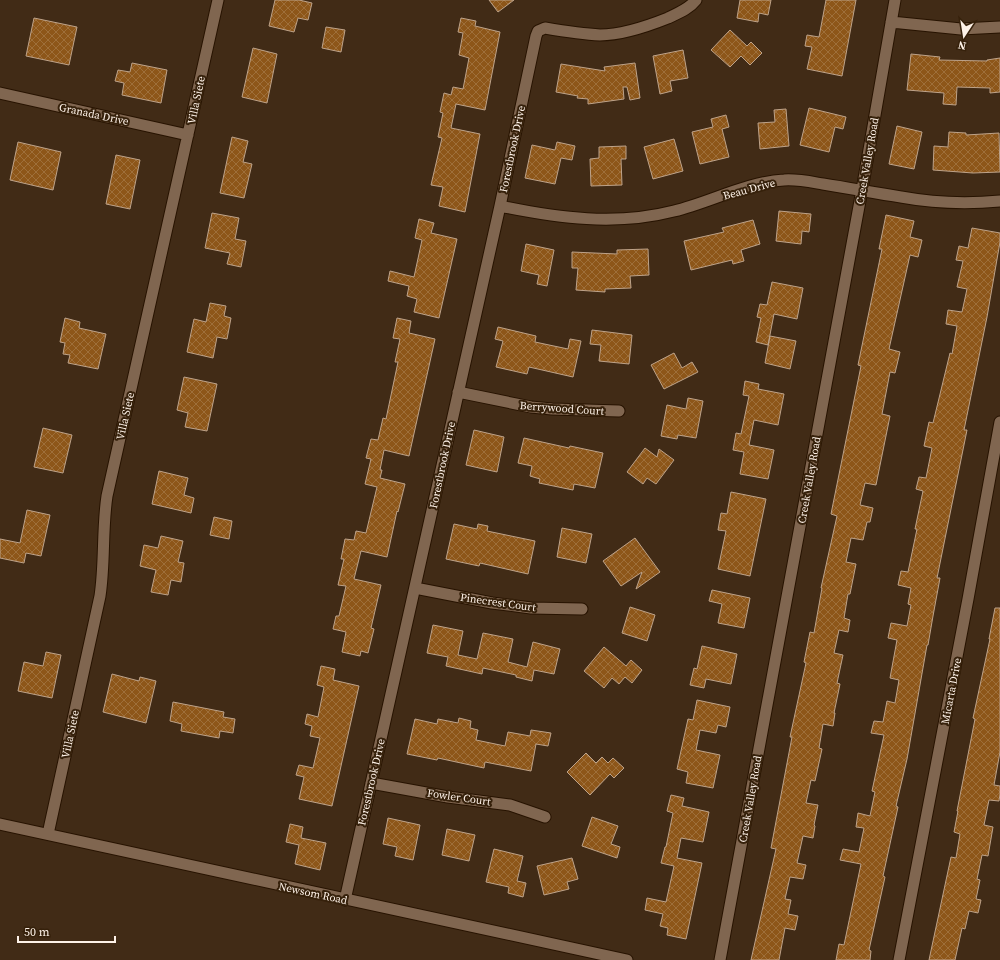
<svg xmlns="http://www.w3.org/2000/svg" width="1000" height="960" viewBox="0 0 1000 960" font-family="'Source Serif 4',serif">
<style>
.building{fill:url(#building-cross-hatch);stroke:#bea38a}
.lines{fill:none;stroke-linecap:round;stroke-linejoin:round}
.minor-casing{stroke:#271300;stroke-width:13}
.tertiary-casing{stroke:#271300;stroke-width:13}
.minor{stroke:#806650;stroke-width:11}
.tertiary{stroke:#806650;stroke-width:11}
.labels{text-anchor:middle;stroke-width:4;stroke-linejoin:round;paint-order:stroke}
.street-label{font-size:11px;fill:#fef2e8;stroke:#36210b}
</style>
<defs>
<pattern id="building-cross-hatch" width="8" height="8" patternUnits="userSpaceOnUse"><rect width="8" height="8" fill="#8d5619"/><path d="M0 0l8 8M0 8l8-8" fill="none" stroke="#9e6f3a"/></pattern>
</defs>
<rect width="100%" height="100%" fill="#412b16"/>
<path class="building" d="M275,0H299L312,3L308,20L298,18L294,32L269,26Z
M489,0H514L498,12Z
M740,0H771L768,15L759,13L758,22L737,18Z
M826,0H856L842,76L807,69L812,47L805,46L807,35L819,37Z
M34,18L77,27L69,65L26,56Z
M461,18L476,21L475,26L500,32L485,110L456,104L451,128L480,134L465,212L439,206L443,187L431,185L442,138L438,137L443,113L440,112L444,93L451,95L453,87L463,89L469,58L459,55L463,33L458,32Z
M326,27L345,30L341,52L322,48Z
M730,30L747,46L751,42L762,53L750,65L741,56L730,67L711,50Z
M253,48L277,54L267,103L242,97Z
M683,50L688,78L670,81L672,91L660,94L653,56Z
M911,54L940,57L939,60L987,61V60L1000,58V92L990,93V88L957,87L956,105L943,104L944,93L907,90Z
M132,63L167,70L161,103L122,95L124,83L115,81L118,70L130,72Z
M635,63L640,98L630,100L627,87H623L624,99L588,104V99L577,98L578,96L556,92L561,64L605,71L604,67Z
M809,108L846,117L843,129L835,127L829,152L800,145Z
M786,109L789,146L760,149L758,123L775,122L774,110Z
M726,115L729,127L722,129L729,157L700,164L692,132L713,127L711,119Z
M897,126L922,132L914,169L889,164Z
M949,132L966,133V135L999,133L1000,172L973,173L933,170L934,146L948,147Z
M232,137L248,141L243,162L252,164L244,198L220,193Z
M674,139L683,171L653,179L644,147Z
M18,142L61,152L53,190L10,180Z
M557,142L575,146L572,160L561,158L555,184L525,178L532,145L555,150Z
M626,146V159H621L622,185L591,186L590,159L599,158V147Z
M116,155L140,160L130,209L106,204Z
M779,211L811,214L809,232L802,231L801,244L776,241Z
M212,213L239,218L235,239L246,241L241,267L227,264L230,253L205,248Z
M886,215L914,221L910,237L922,240L918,257L910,255L889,349L900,352L895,373L890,372L882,414L890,416L876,485L865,483L860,505L873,508L870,522H867L863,540L851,538L846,562L856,564L850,594H848L844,618L850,620L848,632L839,630L834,653L843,655L837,683L840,684L834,713H835L833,726L823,724L819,748L822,749L815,781L811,780L806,803L818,805L814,825L815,826L813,838L803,836L797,863L806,865L803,879L790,877L785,899L791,900L788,914L798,916L795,930L785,928L779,960H751L776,849L771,848L792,737H790L806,663L804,662L810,632L814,633L822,588H821L837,516L831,514L861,366L858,365L882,249H879Z
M419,219L434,223L431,233L457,239L439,318L414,312L417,299L407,296L409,286L388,281L390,271L414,277L422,240L415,238Z
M753,220L760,244L741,250L744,261L733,264L732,260L691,270L684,241L724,232L722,228Z
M972,228L1000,233V242L987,317L964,430H967L937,578H940L933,616L928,645H927L907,759L896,806L898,807L883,876L885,877L869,950L871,951L870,960H836L839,944L844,945L861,864L840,860L843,849L859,852L864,828L856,827L858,813L870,816L875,792L872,791L884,735L871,733L874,721L883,722L887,701L895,703L899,680L890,678L897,640L888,638L891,623L907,626L911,605L908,604L911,588L898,585L901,571L908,572L917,529H915L923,491L916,489L919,477L926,478L932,448L924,446L929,422L933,423L950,353L952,354L957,326L946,324L948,310L962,312L967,289L957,287L963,261L956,260L959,246L968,248Z
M526,244L554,250L547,286L537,284L539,275L521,271Z
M648,249L649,275L630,276L631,288L605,289V292L576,290L578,268H572V252L617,254V250Z
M772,282L803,288L797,319L774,314L768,345L756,342L761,318L757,317L760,304L767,305Z
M210,303L226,306L224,316L231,318L227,339L217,337L213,358L187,352L194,319L206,322Z
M65,318L80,322L79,328L106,334L98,369L68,363L70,355L63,354L65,343L60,342Z
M397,318L411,321L409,333L435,339L409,456L384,450L380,470H382L380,478L405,484L398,512L397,511L387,557L361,551L354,579L381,585L371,628L374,629L368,653L361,651L360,656L342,652L346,632L333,629L336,616H339L346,586L338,585L344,559H341L345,539L354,540L356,531L366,533L377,487L365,484L371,459L366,458L371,439L378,440L383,418L386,419L398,362H395L400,339L393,338Z
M498,327L536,336L535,342L568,349L570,339L581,341L573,377L529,367L527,374L496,367L503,341L495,339Z
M592,330L632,335L629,364L599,361L601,345L590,344Z
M770,336L796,341L790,369L765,363Z
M674,353L682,368L692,362L698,372L664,389L651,365Z
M184,377L217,384L207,431L185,427L188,413L177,410Z
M745,381L759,384L758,389L784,394L778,425L754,420L749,445L774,450L768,479L740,474L744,452L733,450L736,433L741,434L749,396L743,395Z
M688,398L703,401L696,438L678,435L677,439L661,436L667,405L686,409Z
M43,428L72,435L63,473L34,467Z
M474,430L504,437L497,472L466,465Z
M524,438L569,448L570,446L603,453L595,488L574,484L573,490L539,483L540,479L530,476L532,466L518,463Z
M645,448L657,457L659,449L674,460L656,484L647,478L643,484L627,472Z
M159,471L188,478L184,495L194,498L191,513L152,504Z
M731,492L766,499L750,576L718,569L726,531L718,530L721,513L727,514Z
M27,510L50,515L41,556L26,553L24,563L0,558V539L20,543Z
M214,517L232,521L229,539L210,535Z
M454,524L477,529L478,524L488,526L487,531L535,541L528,574L480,563L479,566L446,559Z
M562,528L592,534L586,563L557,557Z
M161,536L183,541L178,562L184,563L181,582L171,580L168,595L151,592L156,570L140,566L144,545L158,548Z
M635,538L660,572L636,589L642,572L621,586L603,561Z
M712,590L750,598L744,628L718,623L722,604L709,601Z
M630,607L655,615L647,641L622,633Z
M995,608H1000V752L994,785L1000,786V794L999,801L989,800L984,825L993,827L988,856L982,855L977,879L980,880L976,899L981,900L978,913L969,911L965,929L962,928L955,960H929L951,857L956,858L960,834L954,832L958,811H957L975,719L973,718L990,639H989Z
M433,625L463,631L458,655L477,659L483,633L513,639L508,662L527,667L533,642L560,649L554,674L534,670L532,681L516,677V675L483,668L482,674L446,666L448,657L427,653Z
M702,646L737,654L731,684L706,679L704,688L690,685L694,668L697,669Z
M604,647L626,666L631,660L642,670L632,683L625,677L619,684L612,678L604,688L584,671Z
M46,652L61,655L52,698L18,691L24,662L43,666Z
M321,666L335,669L333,680L359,686L332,806L299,799L304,777L296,775L299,765L313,768L320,738L310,736L312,726L305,724L307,714L318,717L324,687L317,685Z
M112,674L139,681L140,677L156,681L146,723L103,712Z
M697,700L730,707L726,727L718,725L716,733L700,730L696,750L720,755L713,788L686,783L688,772L677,769L688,719L693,720Z
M173,702L224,712L223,717L235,719L233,733L220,731L219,738L181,731L182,724L170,721Z
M459,718L471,721L470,728L478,730L476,740L505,746L508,732L530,736L531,730L551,733L548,746L536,744L531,771L485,762L484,768L438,758L437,760L407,754L415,719L437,724L438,719L458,723Z
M586,753L596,763L602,757L608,763L613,758L624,768L614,778L610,774L590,795L567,772Z
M671,795L684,798L682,806L709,812L703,842L681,838L677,858L702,863L686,939L667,935L668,928L660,926L663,914L645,910L647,898L666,902L674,866L661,863L665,847H666L673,813L667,811Z
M592,817L618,826L611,844L620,847L617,858L582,846Z
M388,818L420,825L413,860L395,856L397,847L383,844Z
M290,824L303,827L301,838L326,843L320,870L295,864L299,845L286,842Z
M447,829L475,835L469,861L442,855Z
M494,849L523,856L517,881L526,883L523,897L508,893L509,887L486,882Z
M572,858L578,879L567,882L569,889L544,895L537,866Z"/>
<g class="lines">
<defs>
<path id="minor" d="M891,22L961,29L1000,27
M0,93L188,135
M500,206C558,218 616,226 674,211C711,202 746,182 784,180C797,179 811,182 823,184C849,188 875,193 901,197C934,203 967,204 1000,201
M458,392L531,407L552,409L619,411
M415,588L492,603L531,608L582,609
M371,783L448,797L510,805L545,817
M48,834L100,596C105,563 102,529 107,496L218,0
M345,900L500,206L536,36L538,31L545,28C563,31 582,34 600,35C622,35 648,26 668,18C678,13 689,9 696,0
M720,960L862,190L895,0
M899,960L968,599L1000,422"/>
<path id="tertiary" d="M0,824L627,960"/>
</defs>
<use href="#minor" class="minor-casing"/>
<use href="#tertiary" class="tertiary-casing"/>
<use href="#minor" class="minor"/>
<use href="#tertiary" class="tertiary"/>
</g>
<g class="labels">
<g class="street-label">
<text transform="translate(196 100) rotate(-78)" y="4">Villa Siete</text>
<text transform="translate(94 114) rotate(12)" y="4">Granada Drive</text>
<text transform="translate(512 149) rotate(-78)" y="4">Forestbrook Drive</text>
<text transform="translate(867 161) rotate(-80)" y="4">Creek Valley Road</text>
<text transform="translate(749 189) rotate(-15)" y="4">Beau Drive</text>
<text transform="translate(562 408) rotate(4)" y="4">Berrywood Court</text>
<text transform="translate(125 416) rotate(-77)" y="4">Villa Siete</text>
<text transform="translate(442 465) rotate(-78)" y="4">Forestbrook Drive</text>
<text transform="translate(809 480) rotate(-80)" y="4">Creek Valley Road</text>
<text transform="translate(498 602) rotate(8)" y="4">Pinecrest Court</text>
<text transform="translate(951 691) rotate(-79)" y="4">Micarta Drive</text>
<text transform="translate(70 734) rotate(-78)" y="4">Villa Siete</text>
<text transform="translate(371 782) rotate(-77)" y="4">Forestbrook Drive</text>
<text transform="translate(459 797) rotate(8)" y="4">Fowler Court</text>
<text transform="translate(750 799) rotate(-80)" y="4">Creek Valley Road</text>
<text transform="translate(313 893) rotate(12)" y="4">Newsom Road</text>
</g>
</g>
<g transform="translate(964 36) rotate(192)" stroke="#36210b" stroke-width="3" paint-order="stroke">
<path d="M0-3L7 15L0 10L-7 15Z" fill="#fef2e8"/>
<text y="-6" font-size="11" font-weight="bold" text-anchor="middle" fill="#fef2e8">N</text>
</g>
<path d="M18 936v6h97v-6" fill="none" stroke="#fef2e8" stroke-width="2"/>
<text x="24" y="936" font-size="12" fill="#fef2e8" stroke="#36210b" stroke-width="3" paint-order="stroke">50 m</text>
</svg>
